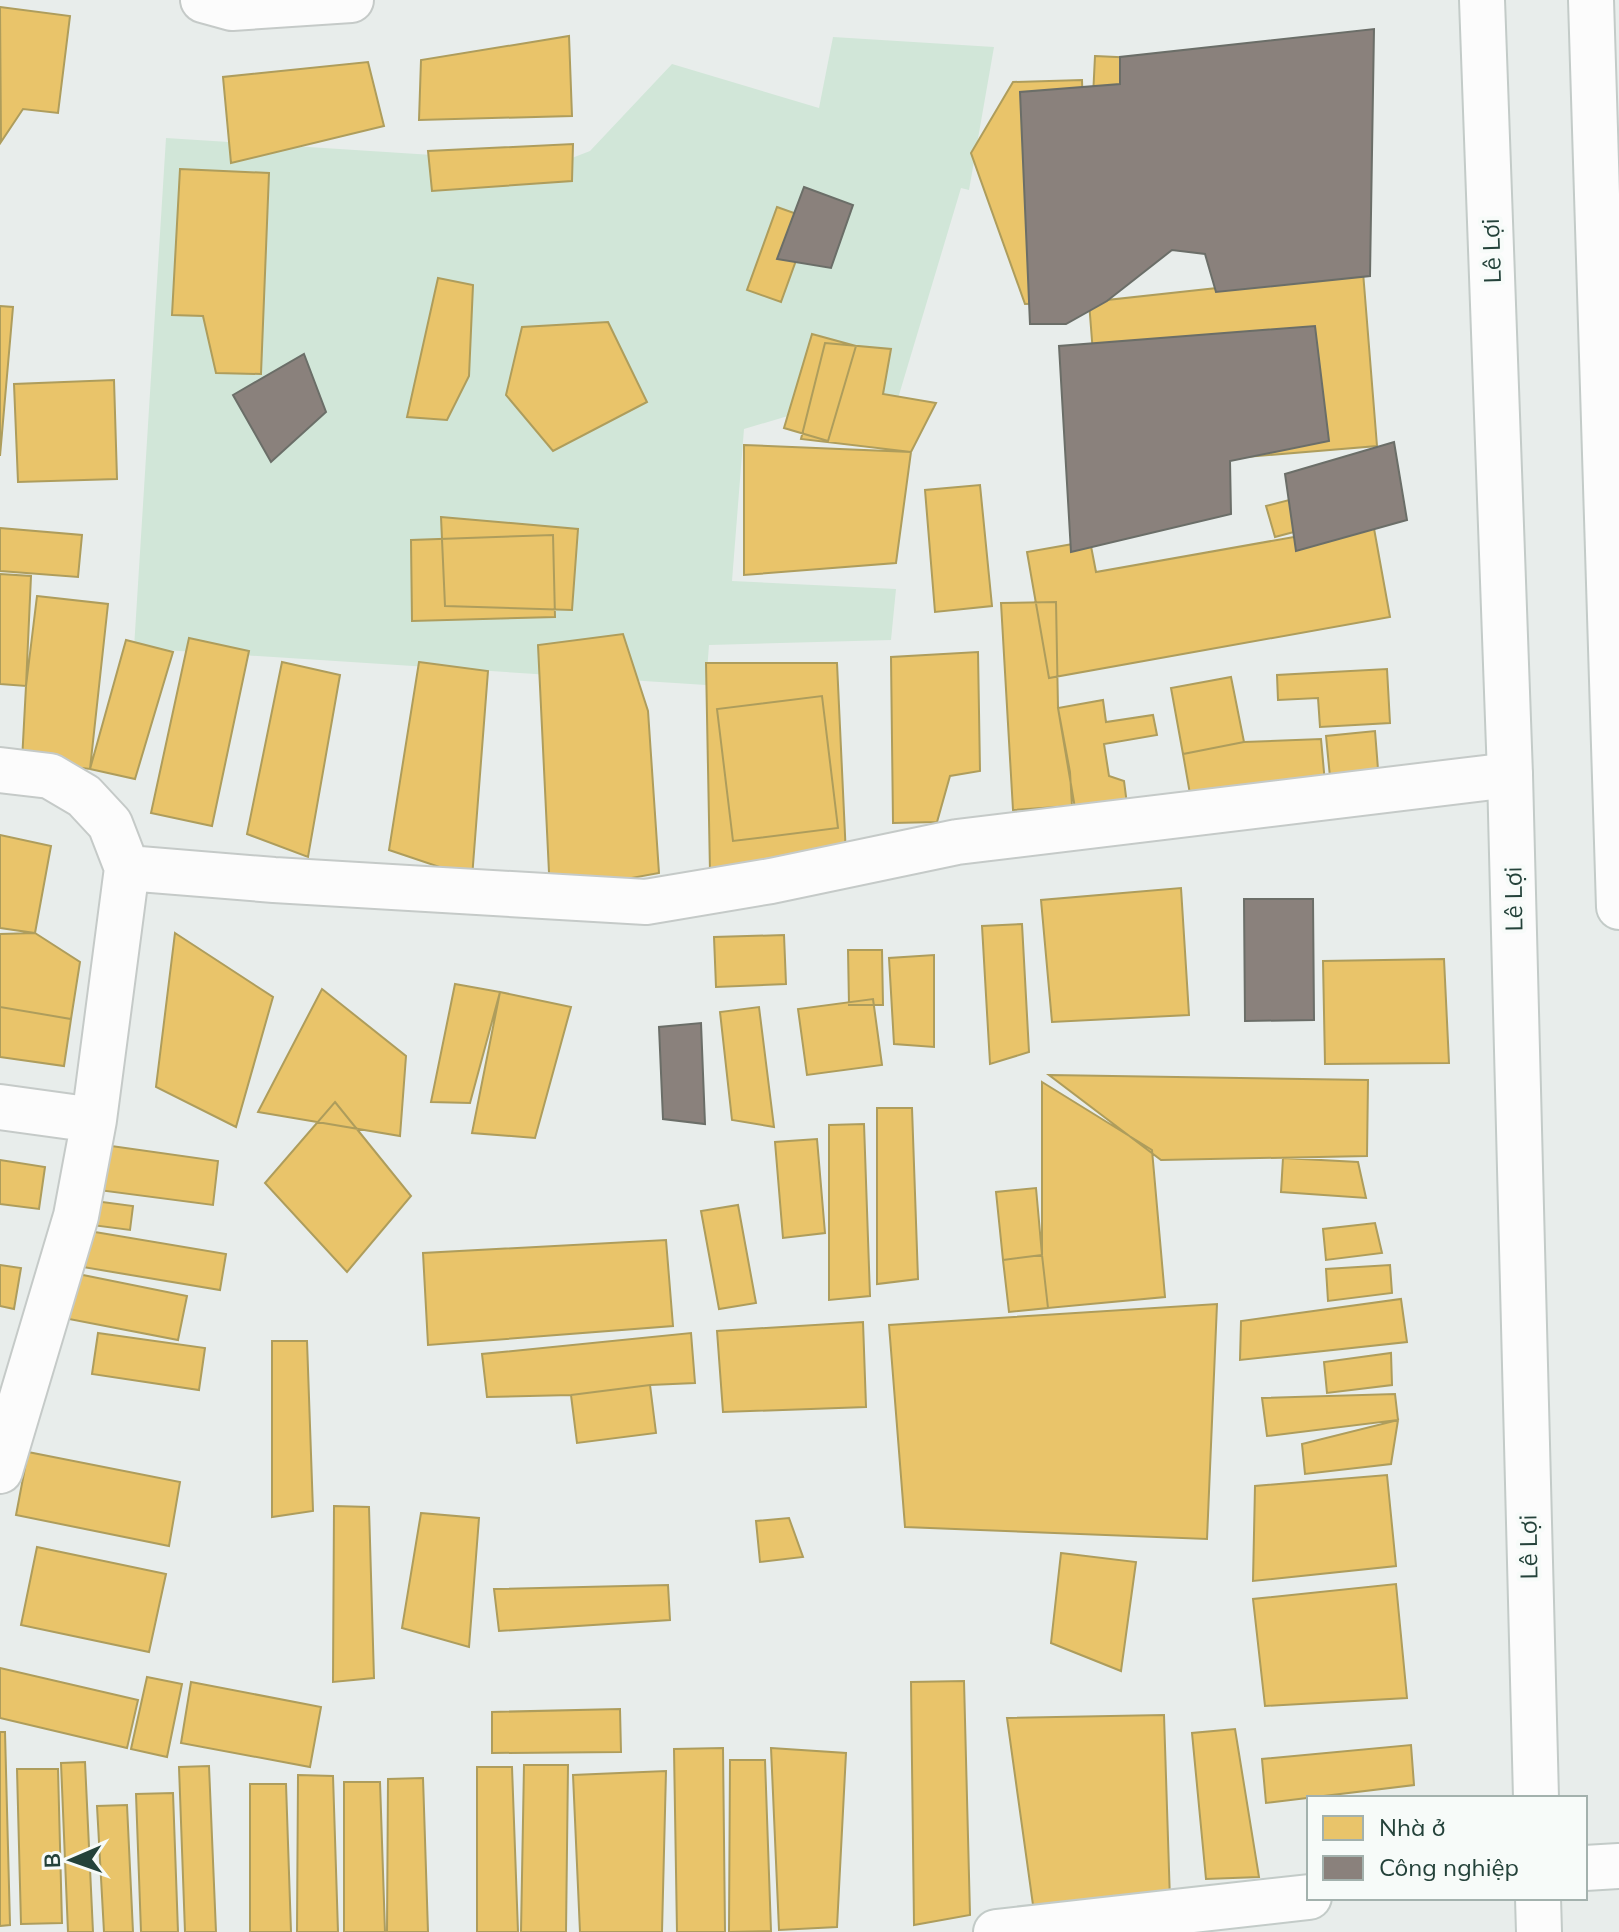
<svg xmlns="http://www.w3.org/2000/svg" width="1619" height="1932" viewBox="0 0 1619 1932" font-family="Mulish,sans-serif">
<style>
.green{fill:#d1e6d8}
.homes{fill:#e9c46a;stroke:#ae9d5c;stroke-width:2}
.industry{fill:#8a817c;stroke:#6b6e68;stroke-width:2}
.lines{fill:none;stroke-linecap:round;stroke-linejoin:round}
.street-casing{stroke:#c5cac8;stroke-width:48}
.secondary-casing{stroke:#c3cbc8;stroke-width:48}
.street{stroke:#fcfcfc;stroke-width:44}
.secondary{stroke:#fcfcfc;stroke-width:44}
.labels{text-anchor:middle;stroke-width:8;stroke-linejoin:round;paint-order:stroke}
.street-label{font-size:24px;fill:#24423a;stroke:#f7fbf9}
</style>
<rect width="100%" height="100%" fill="#e8edeb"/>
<path class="green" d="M833,37L994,47L969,190L961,188L893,415L788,416L744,429L732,581L896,589L891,640L709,645L706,685L134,648L166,138L559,163L590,151L672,64L819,108Z"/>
<path class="homes" d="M0,7L70,16L58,113L23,109L1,142Z
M569,36L572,116L419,120L421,60Z
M1342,41L1345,72L1241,80L1227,52Z
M1227,52L1230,81L1154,89L1151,60Z
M1095,56L1137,58L1136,100L1093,97Z
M368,62L384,126L231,163L223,77Z
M1082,80L1089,302L1025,304L971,153L1013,82Z
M1305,83L1309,126L1206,134L1202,92Z
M1141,109L1148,216L1103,218L1098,112Z
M573,144L572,181L432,191L428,151Z
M1350,154L1356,190L1257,206L1252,169Z
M1245,157L1252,169L1257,211L1152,224L1145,172Z
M180,169L269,173L261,374L216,373L203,316L172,315Z
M777,207L811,219L781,302L747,290Z
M1363,272L1377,446L1102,469L1089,302Z
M438,278L473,285L469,376L447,420L407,417Z
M0,306L13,307L0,456Z
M608,322L647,402L553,451L506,395L522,327Z
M812,334L856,346L828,441L784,428Z
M825,343L891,349L883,394L936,403L911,452L801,439Z
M114,380L117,479L18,482L14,384Z
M744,445L911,452L896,563L744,575Z
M1380,481L1389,512L1347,523L1339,490Z
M980,485L992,606L935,612L925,490Z
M1332,489L1339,520L1275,537L1266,506Z
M441,517L578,529L572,610L445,606Z
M1373,523L1390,617L1049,678L1027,552L1090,541L1096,572Z
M0,528L82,535L78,577L0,571Z
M553,535L555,617L412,621L411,540Z
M0,574L31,576L26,686L0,684Z
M37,596L108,604L90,769L22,761L26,686Z
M1056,602L1058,708L1070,772L1072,806L1013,810L1001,603Z
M623,634L648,711L659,873L550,893L538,645Z
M189,638L249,651L212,826L151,813Z
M126,640L173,652L135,779L90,769Z
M978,652L980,771L950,776L937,822L893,823L891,657Z
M282,662L340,675L308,857L247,834Z
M419,662L488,671L472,878L389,850Z
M706,663H837L846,856L710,872Z
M1387,669L1390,723L1320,727L1318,698L1278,700L1277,675Z
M1231,677L1244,742L1183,754L1171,688Z
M822,696L838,828L733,841L717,709Z
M1103,700L1106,722L1153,715L1157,735L1104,744L1109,776L1124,781L1128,812L1077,820L1058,708Z
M1375,731L1379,782L1331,787L1326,736Z
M1321,739L1325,783L1190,794L1183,754L1244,742Z
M0,835L51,846L35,933L0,928Z
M1181,888L1189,1015L1052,1022L1041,900Z
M1022,924L1029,1052L990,1064L982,926Z
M35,933L80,962L71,1019L0,1007V934Z
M175,933L273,997L236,1127L156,1087Z
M784,935L786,984L716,987L714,937Z
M848,950H882L883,1005H849Z
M934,955V1047L894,1044L889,958Z
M1444,959L1449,1063L1325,1064L1323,961Z
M455,984L500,992L470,1103L431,1102Z
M322,989L406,1056L400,1136L258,1112Z
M500,992L571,1007L535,1138L472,1133Z
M873,999L882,1065L807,1075L798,1009Z
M0,1007L71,1019L64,1066L0,1057Z
M759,1007L774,1127L732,1120L720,1012Z
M1049,1075L1368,1080L1367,1156L1161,1160Z
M1042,1082L1152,1150L1165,1297L1048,1308L1042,1255Z
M335,1102L411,1196L347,1272L265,1183Z
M877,1108H912L918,1279L877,1284Z
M864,1124L870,1296L829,1300V1125Z
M817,1139L825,1233L783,1238L775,1142Z
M90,1143L218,1161L213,1205L83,1188Z
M1283,1158L1358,1162L1366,1198L1281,1192Z
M0,1160L45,1167L39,1209L0,1204Z
M1036,1188L1042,1255L1003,1260L996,1192Z
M87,1200L133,1206L130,1230L84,1224Z
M738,1205L756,1303L719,1309L701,1211Z
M1375,1223L1382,1253L1326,1260L1323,1229Z
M83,1230L226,1254L220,1290L77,1266Z
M666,1240L673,1326L428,1345L423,1253Z
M1042,1255L1048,1308L1009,1312L1003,1260Z
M0,1265L21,1268L14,1309L0,1306Z
M1390,1265L1392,1293L1328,1301L1326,1269Z
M78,1274L187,1296L178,1340L69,1319Z
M1401,1299L1407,1342L1240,1360L1241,1321Z
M1217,1304L1207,1539L905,1527L889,1325Z
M863,1322L866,1407L723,1412L717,1331Z
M98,1333L205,1348L199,1390L92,1374Z
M691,1333L695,1383L650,1385L571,1395L487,1397L482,1354Z
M272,1341H307L313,1511L272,1517Z
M1391,1353L1392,1385L1327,1393L1324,1362Z
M650,1385L656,1433L577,1443L571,1395Z
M1395,1394L1398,1420L1267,1436L1262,1398Z
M1398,1420L1391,1464L1305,1474L1302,1444Z
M28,1452L180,1482L169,1546L16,1515Z
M1387,1475L1396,1566L1253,1581L1255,1486Z
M334,1506L369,1507L374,1678L333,1682Z
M421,1513L479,1518L469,1647L402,1628Z
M789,1518L803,1557L760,1562L756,1521Z
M37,1547L166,1574L149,1652L21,1625Z
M1061,1553L1136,1562L1121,1671L1051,1643Z
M1396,1584L1407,1698L1265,1706L1253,1599Z
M668,1585L670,1620L499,1631L494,1589Z
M0,1668L138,1700L127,1748L0,1718Z
M147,1677L182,1684L167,1757L131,1749Z
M964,1681L970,1915L914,1925L911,1682Z
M191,1682L321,1707L310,1767L181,1743Z
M620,1709L621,1752L492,1753V1712Z
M1164,1715L1170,1901L1033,1905L1007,1718Z
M1235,1729L1259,1877L1206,1879L1192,1733Z
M0,1732H5L10,1925L0,1926Z
M1411,1745L1414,1785L1266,1803L1262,1759Z
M723,1748L725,1932H677L674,1749Z
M771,1748L846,1753L837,1927L779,1930Z
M730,1760H765L771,1931L729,1932Z
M85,1762L93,1932H68L61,1763Z
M524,1765H568L566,1932H521Z
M209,1766L216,1932H185L179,1767Z
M477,1767H512L518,1932H477Z
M17,1769H58L62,1923L21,1924Z
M666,1771L662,1932H580L573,1775Z
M298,1775L333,1776L338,1932H297Z
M423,1778L428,1932H387L388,1779Z
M344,1782H380L385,1932H344Z
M250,1784H286L291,1932H250Z
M173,1793L178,1932H141L136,1794Z
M127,1805L133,1932H104L97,1806Z"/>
<path class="industry" d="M1374,29L1370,276L1216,292L1205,254L1172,250L1107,301L1066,324H1030L1020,92L1120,84V57Z
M804,187L853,205L831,268L777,259Z
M1315,326L1329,441L1230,461L1231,514L1071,552L1059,346Z
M304,354L326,412L271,462L233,395Z
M1394,442L1407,520L1296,551L1285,474Z
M1244,899H1313L1314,1020L1245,1021Z
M701,1023L705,1124L663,1119L659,1027Z"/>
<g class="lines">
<defs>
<path id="street" d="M203,0L232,8L351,0
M0,770L50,776L84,796L110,824L127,868L274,880L646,902L771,881L957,842L1510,775
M0,1107L94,1120
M0,1471L76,1216L94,1120L127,868"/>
<path id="secondary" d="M1482,0L1510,775L1536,1798
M1591,0L1619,907
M1585,1868L1619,1866
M1538,1898L1539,1932
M996,1932L1309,1897"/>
</defs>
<use href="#street" class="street-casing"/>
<use href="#secondary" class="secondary-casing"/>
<use href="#street" class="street"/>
<use href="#secondary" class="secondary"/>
</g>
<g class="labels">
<g class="street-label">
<text transform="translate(1492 251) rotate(-92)" y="8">Lê Lợi</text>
<text transform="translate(1514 899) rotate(-91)" y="8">Lê Lợi</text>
<text transform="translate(1529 1547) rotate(-91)" y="8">Lê Lợi</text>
</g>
</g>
<rect x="1307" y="1796" width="280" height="104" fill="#f7fbf9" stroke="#a3b1ad" stroke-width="2"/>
<rect x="1323" y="1816" width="40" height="24" fill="#e9c46a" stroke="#a3b1ad" stroke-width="2"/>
<text x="1379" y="1836" font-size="24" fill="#24423a">Nhà ở</text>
<rect x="1323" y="1856" width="40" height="24" fill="#8a817c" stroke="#a3b1ad" stroke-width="2"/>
<text x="1379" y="1876" font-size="24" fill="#24423a">Công nghiệp</text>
<g transform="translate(72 1860) rotate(268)" stroke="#f7fbf9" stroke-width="6" paint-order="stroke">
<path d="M0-6L14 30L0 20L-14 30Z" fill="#24423a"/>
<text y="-12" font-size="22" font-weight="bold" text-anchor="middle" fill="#24423a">B</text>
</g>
</svg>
